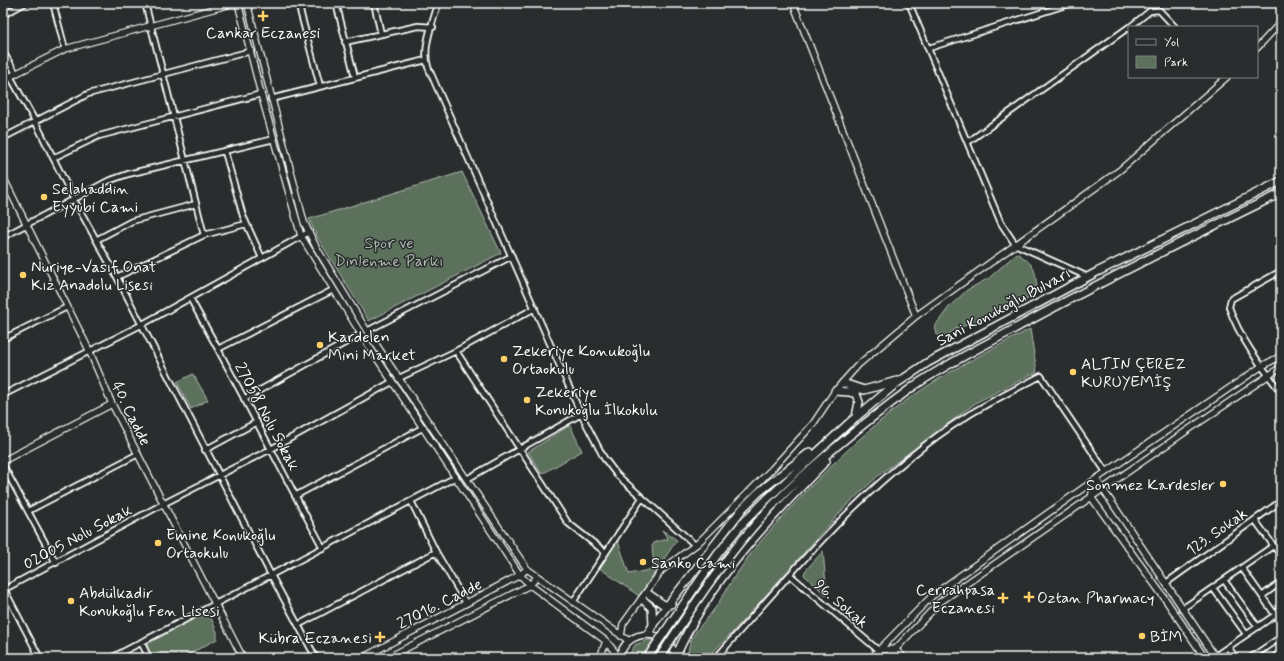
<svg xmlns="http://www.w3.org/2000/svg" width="1284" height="661" viewBox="0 0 1284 661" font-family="Mynerve,sans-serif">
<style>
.green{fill:#5b715c;stroke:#adb8ae}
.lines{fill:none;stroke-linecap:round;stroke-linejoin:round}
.minor-casing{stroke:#fff;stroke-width:8}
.tertiary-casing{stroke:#fff;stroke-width:8}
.secondary-casing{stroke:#fff;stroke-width:9}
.trunk-casing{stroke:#fff;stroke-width:10}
.minor{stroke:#2a2d2e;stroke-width:4.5}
.tertiary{stroke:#2a2d2e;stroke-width:5.5}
.secondary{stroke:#2a2d2e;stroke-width:6}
.trunk{stroke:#2a2d2e;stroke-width:7}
.trunk-bridge-casing{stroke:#fff;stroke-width:10;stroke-linecap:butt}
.trunk-bridge{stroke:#2a2d2e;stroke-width:7}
.poi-dot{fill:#ffd166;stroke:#2a2d2e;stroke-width:1.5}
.labels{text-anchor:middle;stroke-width:3;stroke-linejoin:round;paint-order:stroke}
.poi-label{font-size:16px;fill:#fff;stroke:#2a2d2e;text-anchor:start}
.park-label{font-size:16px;fill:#adb8ae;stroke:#2a2d2e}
.street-label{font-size:16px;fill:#fff;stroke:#2a2d2e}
</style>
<rect width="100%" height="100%" fill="#2a2d2e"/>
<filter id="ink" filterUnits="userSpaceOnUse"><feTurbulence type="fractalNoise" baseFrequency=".025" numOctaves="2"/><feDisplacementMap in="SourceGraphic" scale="8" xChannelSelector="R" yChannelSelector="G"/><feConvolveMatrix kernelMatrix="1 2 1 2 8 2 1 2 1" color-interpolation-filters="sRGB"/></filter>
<g filter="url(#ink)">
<path class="green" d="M462,172L501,253L369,321L317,237L309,219Z
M1017,253C1035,266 1035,267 1037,289L1030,298L986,319L957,328L945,337L937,335L935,326L949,307L967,290L989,278Z
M1030,329L1037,372L977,402L878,476L845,507L732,633L707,658H688C686,634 708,621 719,602C726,591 732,579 740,569C755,546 774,526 792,506C824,472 858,438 895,409C936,377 984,353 1030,329Z
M193,374L208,400L191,409L177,382Z
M570,425L582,451L542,474L528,452Z
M662,530L677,540L639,596L598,567L618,541L629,574L654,569L652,546L655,542L668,539Z
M823,551L827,596L804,575L805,571Z
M208,611L217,632V639L182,658H151L147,644Z
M647,640H653L641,658H627L635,645Z"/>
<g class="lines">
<defs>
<path id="minor" d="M53,3L65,49
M145,3L204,235
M298,3L320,86
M336,3L355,77
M374,3L381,34
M438,3C433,24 422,46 428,67L581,414L604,458L617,475L695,545
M909,3L1001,223L1015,244L1088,277
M3,15L25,3
M1130,27L1150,11L1159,10L1175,27
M345,42L418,26L433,27
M929,48L1072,3
M3,52L16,73
M10,76L35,121L74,200L117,277L271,575L316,658
M271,99L426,60
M3,138L88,94L251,51
M968,142L1129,27
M225,152L243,216L262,258
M53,158L99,136L261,94
M3,237L108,181L128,174L274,139
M96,240L132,221L196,204
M1281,271L1231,299L1229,307C1239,337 1261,366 1281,392
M117,277L204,235L246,224
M190,298L218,349L323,548
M367,331L512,256
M3,339L67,307
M218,349L333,290
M456,351L568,523L605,552
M399,378L456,351L535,308
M3,395L141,325L309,232
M244,399L361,334
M205,450L257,422
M3,465L56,563
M467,479L581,414
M295,496L424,427
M411,501L436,552L466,603
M28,511L138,454
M1255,520L1281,556
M1242,568L1281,623
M790,575L878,650
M1224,580L1258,627
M1166,583L1281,501
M3,587L40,658
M1213,588L1246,634
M3,590L163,504L271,449L392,382
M1262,596L1281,582
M573,602L642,498
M1182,609L1273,546
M298,625L436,552
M141,642L149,658
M1228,647L1236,658
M1215,656L1281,611
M111,658L271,575L456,477
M716,658C790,574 871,476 967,416C991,401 1016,389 1041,376L1106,472
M1250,658L1281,637
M1262,658L1281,645"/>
<path id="tertiary" d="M238,3L261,94L301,236L361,334L520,575L530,585L606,641L615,652L617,658
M247,3L304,222L316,247L367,331L527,569L629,641
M793,3L916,316
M1257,48L1281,22
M3,80L65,49L235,3
M3,177L89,350L112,404L243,658
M3,461L112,404
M1096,479L1091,497L1163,596L1205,658
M1096,479L1216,658
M621,636L623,624L662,570L698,543L772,469L813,424L835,391L858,365L916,316L1120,170L1227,77
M878,650L895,649L904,658
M362,658L520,575L527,569
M387,658L530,585L537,577
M600,658L606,641
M871,658L933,595L1096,479L1262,366L1281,356
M887,658L940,602L1185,432L1281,367"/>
<path id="secondary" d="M620,658C624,627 670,627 676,658"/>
<path id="trunk" d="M843,383L864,390L897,381
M835,391L849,392L856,394L859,402L856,417
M767,499L849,423L897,383L927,363L1097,272L1281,181
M773,505C815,461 865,422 914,386C949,362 988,344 1025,323C1109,278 1195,235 1281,193
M647,593L664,605L671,604
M642,599L652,608L653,625
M648,634L654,623L743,508L759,492L810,452
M676,656C710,579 768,521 826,461"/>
</defs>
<use href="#minor" class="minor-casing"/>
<use href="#tertiary" class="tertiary-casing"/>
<use href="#secondary" class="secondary-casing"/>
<use href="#trunk" class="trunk-casing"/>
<use href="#minor" class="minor"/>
<use href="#tertiary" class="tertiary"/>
<use href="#secondary" class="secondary"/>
<use href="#trunk" class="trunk"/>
<defs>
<path id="trunk-bridge" d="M647,658L717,555L741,525L767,499
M659,658C694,604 729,551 773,505"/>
</defs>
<use href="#trunk-bridge" class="trunk-bridge-casing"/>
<use href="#trunk-bridge" class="trunk-bridge"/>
</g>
</g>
<g class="poi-dot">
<path d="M261 10h4v4h4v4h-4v4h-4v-4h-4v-4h4z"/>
<circle cx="44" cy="197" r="4"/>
<circle cx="23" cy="275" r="4"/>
<circle cx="320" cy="345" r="4"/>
<circle cx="504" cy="359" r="4"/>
<circle cx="1073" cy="372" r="4"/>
<circle cx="527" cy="400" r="4"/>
<circle cx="1223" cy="484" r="4"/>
<circle cx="158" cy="543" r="4"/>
<circle cx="643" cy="562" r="4"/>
<path d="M1027 591h4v4h4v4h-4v4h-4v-4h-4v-4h4z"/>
<path d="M1001 592h4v4h4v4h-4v4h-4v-4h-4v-4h4z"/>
<circle cx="71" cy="601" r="4"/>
<circle cx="1142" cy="636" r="4"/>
<path d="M378 631h4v4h4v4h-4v4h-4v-4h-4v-4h4z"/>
</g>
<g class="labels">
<g class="poi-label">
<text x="263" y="38" text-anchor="middle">Cankar Eczanesi</text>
<text x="52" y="194">Selahaddin<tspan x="52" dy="18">Eyyubi Cami</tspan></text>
<text x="31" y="272">Nuriye-Vasıf Onat<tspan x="31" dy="18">Kız Anadolu Lisesi</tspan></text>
<text x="328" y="342">Kardelen<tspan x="328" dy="18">Mini Market</tspan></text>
<text x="512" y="356">Zekeriye Konukoğlu<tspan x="512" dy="18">Ortaokulu</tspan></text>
<text x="1081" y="369">ALTIN ÇEREZ<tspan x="1081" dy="18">KURUYEMİŞ</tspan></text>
<text x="535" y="397">Zekeriye<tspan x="535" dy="18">Konukoğlu İlkokulu</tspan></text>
<text x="1215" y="490" text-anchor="end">Sonmez Kardesler</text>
<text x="166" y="540">Emine Konukoğlu<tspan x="166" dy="18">Ortaokulu</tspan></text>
<text x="651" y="568">Sanko Cami</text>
<text x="995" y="595" text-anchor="end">Cerrahpasa<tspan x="995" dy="18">Eczanesi</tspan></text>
<text x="79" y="598">Abdülkadir<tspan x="79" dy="18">Konukoğlu Fen Lisesi</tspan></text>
<text x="1037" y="603">Oztan Pharmacy</text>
<text x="1150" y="642">BİM</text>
<text x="372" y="643" text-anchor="end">Kübra Eczanesi</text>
</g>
<g class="park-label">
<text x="389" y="248">Spor ve<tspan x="389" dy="18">Dinlenme Parkı</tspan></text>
</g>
<g class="street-label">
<text transform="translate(1003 306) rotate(-28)" y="6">Sani Konukoğlu Bulvarı</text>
<text transform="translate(132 413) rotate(64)" y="6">40. Cadde</text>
<text transform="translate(268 416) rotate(62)" y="6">27058 Nolu Sokak</text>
<text transform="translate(1216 531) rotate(-35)" y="6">123. Sokak</text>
<text transform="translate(77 536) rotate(-28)" y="6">02005 Nolu Sokak</text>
<text transform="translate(439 603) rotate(-27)" y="6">27016. Cadde</text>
<text transform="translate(842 603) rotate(41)" y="6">96. Sokak</text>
</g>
</g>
<rect width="1284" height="661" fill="none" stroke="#2a2d2e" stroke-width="16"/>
<rect x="8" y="8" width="1268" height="645" fill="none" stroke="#fff" stroke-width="1.5" filter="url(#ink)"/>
<rect x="1128" y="26" width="130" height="52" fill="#2a2d2e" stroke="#7f8182"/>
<rect x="1136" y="39" width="20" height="6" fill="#2a2d2e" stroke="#7f8182"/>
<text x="1164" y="46" font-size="12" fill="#ffffff">Yol</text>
<rect x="1136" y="56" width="20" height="12" fill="#5b715c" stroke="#7f8182"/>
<text x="1164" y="66" font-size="12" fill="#ffffff">Park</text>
</svg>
